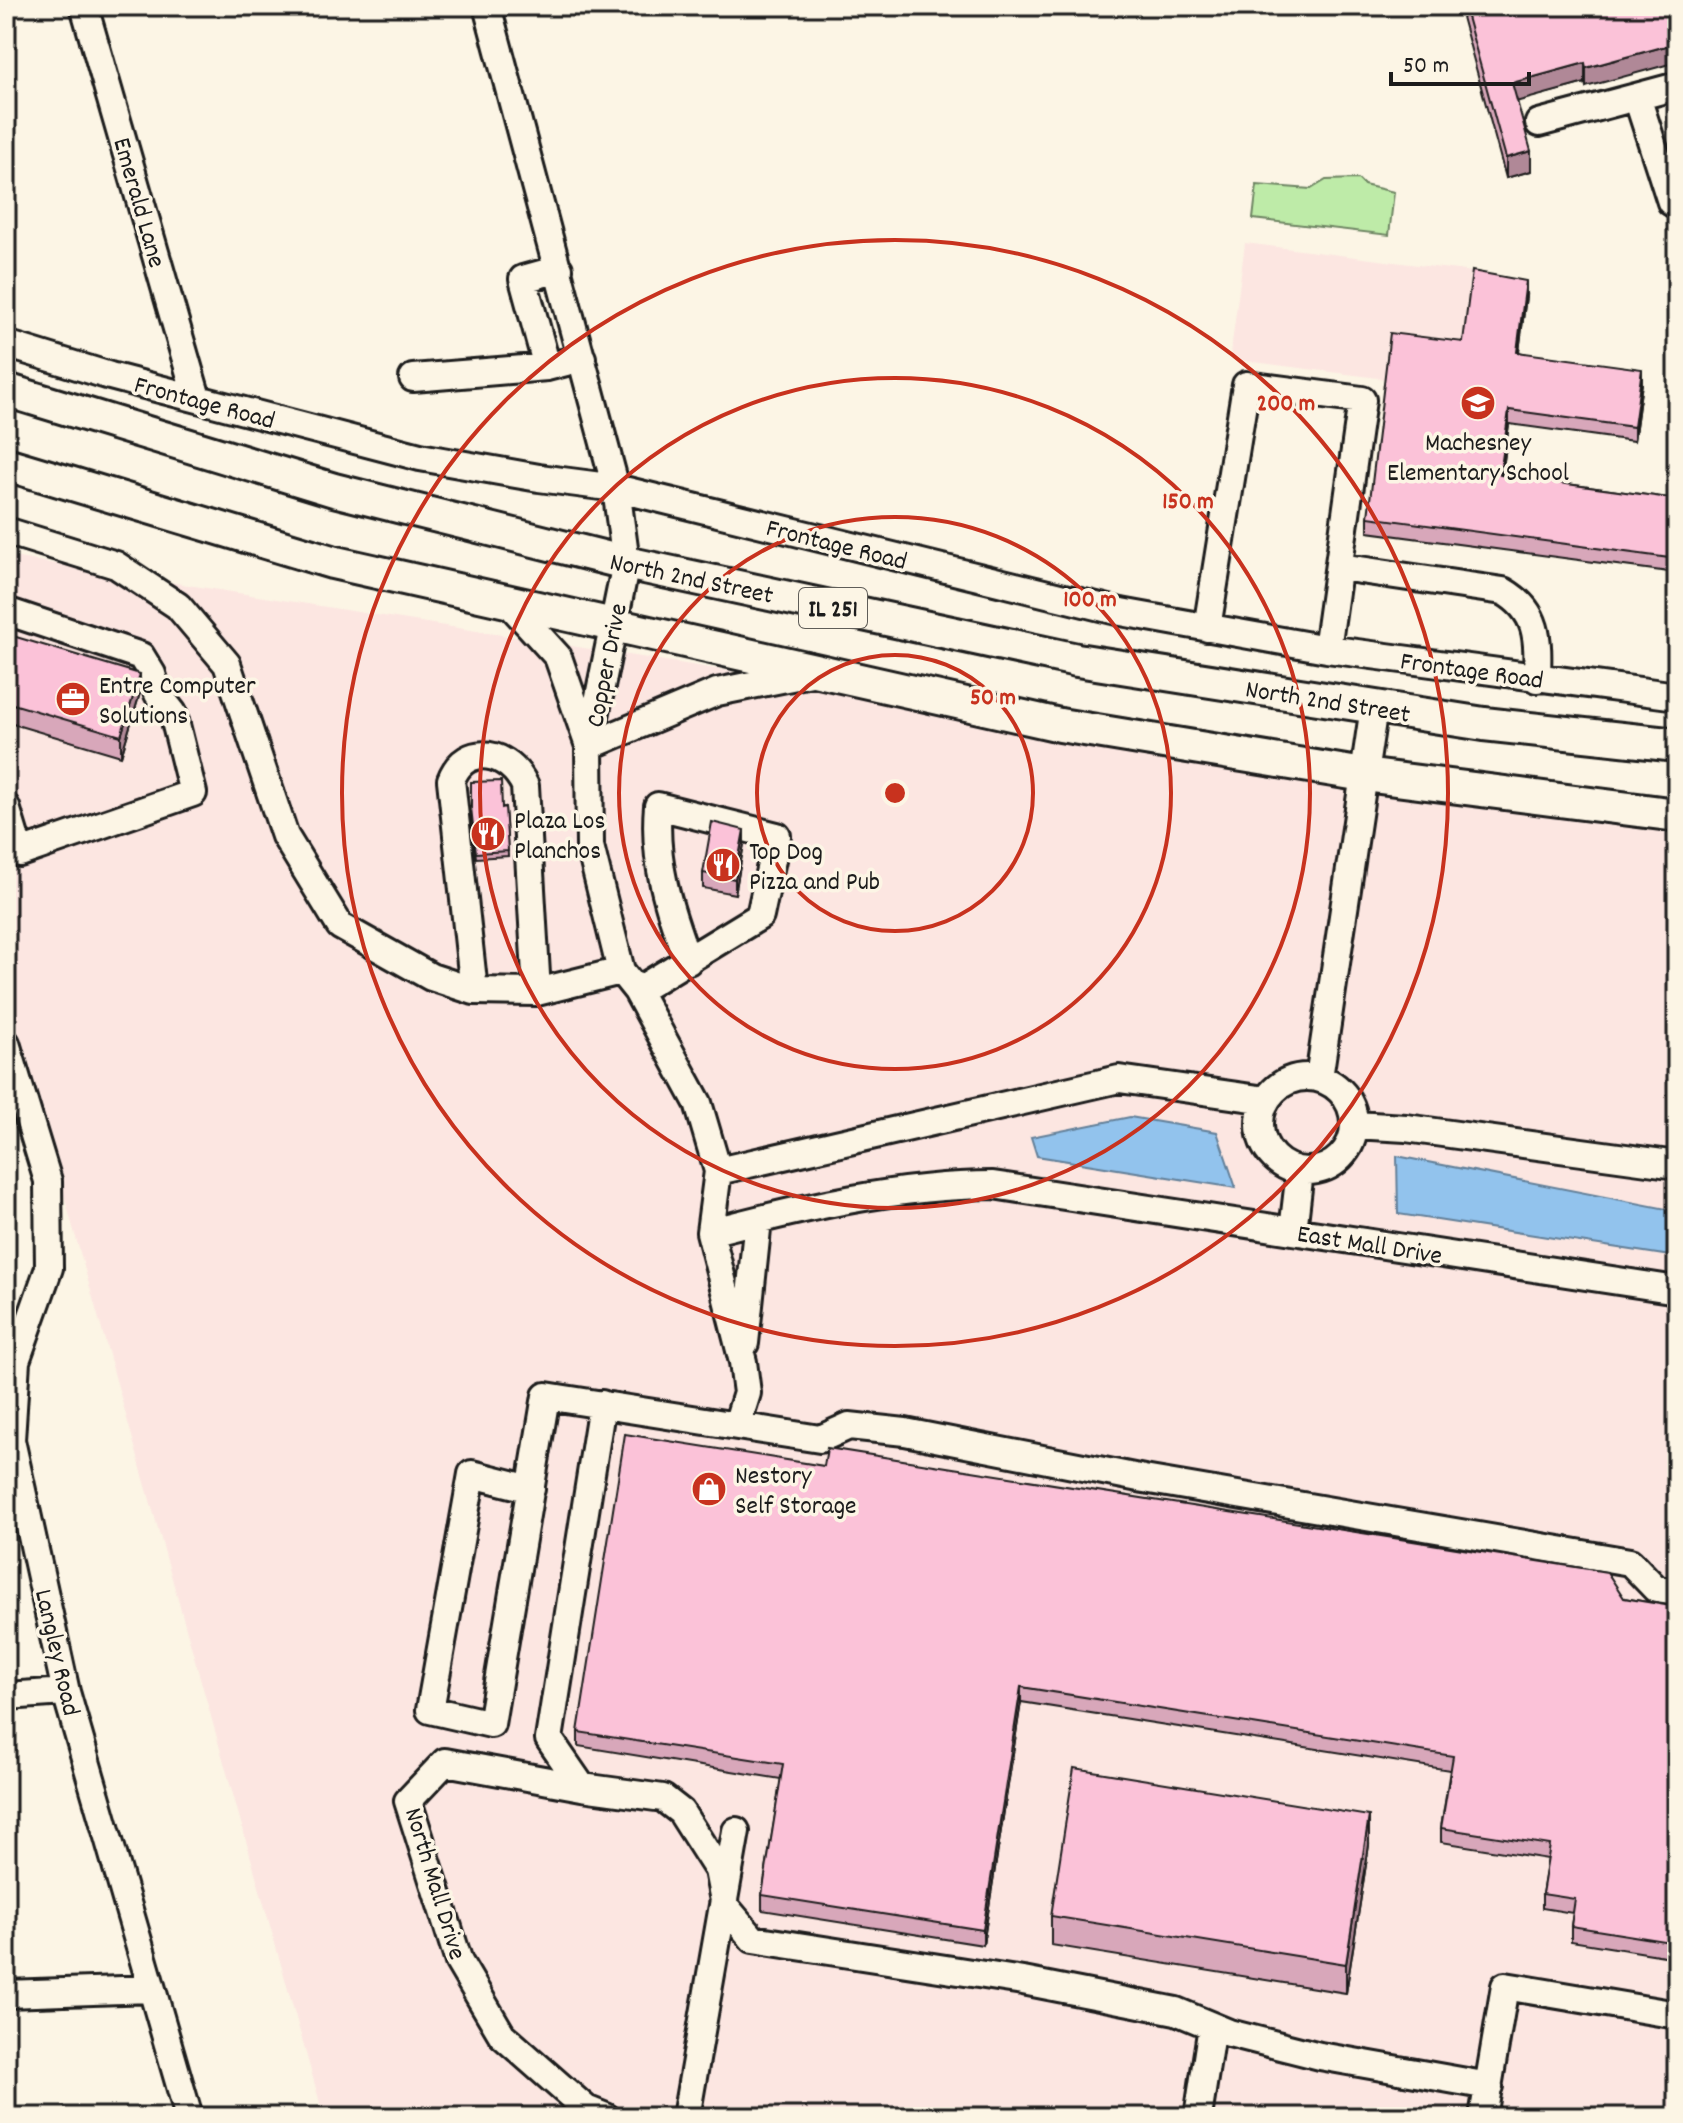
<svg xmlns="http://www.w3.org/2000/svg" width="1683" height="2123" viewBox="0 0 1683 2123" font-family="Dekko,sans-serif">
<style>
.built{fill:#fce6e1}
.green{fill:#beeba8;stroke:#6d8462;stroke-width:2}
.water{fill:#92c3ed;stroke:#638099;stroke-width:2}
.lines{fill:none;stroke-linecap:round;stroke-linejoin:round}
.minor-casing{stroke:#1c1c1c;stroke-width:32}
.major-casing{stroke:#1c1c1c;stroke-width:38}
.minor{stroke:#fcf5e5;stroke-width:26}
.major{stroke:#fcf5e5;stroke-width:32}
.wall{fill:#d8a7ba;stroke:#1c1c1c;stroke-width:2}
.shaded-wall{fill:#b08897;stroke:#1c1c1c;stroke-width:2}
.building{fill:#fbc2d8;stroke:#1c1c1c;stroke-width:2}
.ring{fill:none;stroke:#c8321e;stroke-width:4}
.labels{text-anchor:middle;stroke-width:7;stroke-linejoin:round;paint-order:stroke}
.shield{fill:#fcf5e5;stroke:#5f5d58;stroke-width:2}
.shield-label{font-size:24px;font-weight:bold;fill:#1c1c1c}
.street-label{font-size:26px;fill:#1c1c1c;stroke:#fcf5e5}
.poi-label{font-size:26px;fill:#1c1c1c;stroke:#fcf5e5;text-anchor:start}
.centre{fill:#c8321e;stroke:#fcf5e5;stroke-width:4}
.ring-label{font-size:24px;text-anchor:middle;font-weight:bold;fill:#c8321e;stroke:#fcf5e5;stroke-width:7;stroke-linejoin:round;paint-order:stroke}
</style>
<rect width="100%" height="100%" fill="#fcf5e5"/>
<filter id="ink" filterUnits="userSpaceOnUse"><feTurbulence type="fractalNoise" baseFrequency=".0125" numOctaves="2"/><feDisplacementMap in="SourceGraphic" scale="16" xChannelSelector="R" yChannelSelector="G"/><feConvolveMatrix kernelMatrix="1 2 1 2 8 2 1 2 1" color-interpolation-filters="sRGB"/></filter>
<g filter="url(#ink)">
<path class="built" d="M1245,243L1473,272L1463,357L1386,379L1230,359Z
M6,556L1677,822V2117H324L6,990Z"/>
<path class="green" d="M1358,179L1364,185L1394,192L1389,235L1253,219L1257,185L1311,189L1326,180Z"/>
<path class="water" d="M1130,1117L1217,1132L1236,1188L1037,1156L1031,1137Z
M1397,1156L1677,1211V1257L1398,1214Z"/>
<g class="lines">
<defs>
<path id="minor" d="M84,6L197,398
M487,6L616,488L626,563L589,746L590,846L621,971L637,991L698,1103L718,1171L710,1232L743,1362L747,1393L737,1425
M1637,97L1671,202L1677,206
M1539,123L1677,86
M6,344L110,376L420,457L539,478L616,488L1121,612L1327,649L1677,696
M547,367L523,279L559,269
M413,378L547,367L582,358
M6,531L116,565L178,606L227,664L285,836L340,926L431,977L474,991L537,992L621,971
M1340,567L1503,591C1540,612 1538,641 1537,679
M508,602L558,657L589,746L717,692L816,672
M6,611L141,656L152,674L158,694L173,713L193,793L20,853L6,807
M1207,628L1246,385L1362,400L1327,649
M474,991L451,780C466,741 510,752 525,786L537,992
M637,991L760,916L777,836L658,806C653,861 669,910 688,961
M6,1043L48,1181L49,1268L16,1361L11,1440L66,1692L189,2117
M1260 1124a47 47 0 1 1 94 0a47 47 0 1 1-94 0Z
M1319,1078L1374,707
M1354,1125L1406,1128L1677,1165
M718,1171L1119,1079L1266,1100
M1293,1231L1300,1171
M710,1232C801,1208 899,1185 993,1185L1677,1290
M745,1343L758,1220
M602,1404L549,1739L582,1787L663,1798L681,1812L718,1870L725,1906L753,1939L1023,1981L1176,2011L1229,2033L1320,2056L1489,2086
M531,1489L472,1474L430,1710L491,1724L546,1396L820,1439L849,1426L905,1432L1144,1479L1630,1562L1656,1589L1677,1592
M6,1696L66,1692
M582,1787L445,1762L408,1801L459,1962L502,2035L586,2109L606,2117
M6,1994L151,1989
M686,2117L736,1831
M1198,2117L1212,2026
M1483,2117L1505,1986L1677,2015"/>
<path id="major" d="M6,390L334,490L626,563L1077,660L1484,724L1677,745
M6,464L332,562L1060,725L1364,775L1677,815"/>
</defs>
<use href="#minor" class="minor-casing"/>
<use href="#major" class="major-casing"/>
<use href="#minor" class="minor"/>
<use href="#major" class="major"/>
</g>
<path class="wall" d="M1459,6H1677L1586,87L1585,83L1517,101L1531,171L1506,178Z
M1526,296L1519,352L1642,383L1634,441L1509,424L1502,475L1677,499V573L1368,532V517L1463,342Z
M6,634L140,693L121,756L6,722Z
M505,807L508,856L476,858L471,812Z
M744,844L735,894L703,888V873Z
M1624,1598L1677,1607V1958L1571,1941V1926L1573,1913L1542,1908V1894L1548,1859L1441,1842V1828L1450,1770L1021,1702L983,1945L762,1910V1895L781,1779L578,1746V1732Z
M1369,1845L1346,1993L1051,1945V1916Z"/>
<path class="shaded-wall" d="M1677,43V62L1586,87V68Z
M1585,63V83L1512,103V83Z
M1531,151V171L1506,178V158Z
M1526,281V296L1517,367V352Z
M1642,369V383L1634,441V427Z
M1509,410V424L1500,490V475Z
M140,674V693L121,756V736Z
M744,830V844L735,894V879Z
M1021,1687V1702L983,1945V1930Z
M1369,1816V1845L1346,1993V1964Z"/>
<path class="building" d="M1464,6H1677V43L1586,68L1585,63L1512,83L1531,151L1506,158Z
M1472,271L1526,281L1517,352L1642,369L1634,427L1509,410L1500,475L1677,499V559L1368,517L1390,333L1463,342Z
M6,634L140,674L121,736L6,702V686L12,667L6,665Z
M501,781L502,808L505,807L508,851L476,853L471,807V782Z
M712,822L744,830L735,879L703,873Z
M625,1434L824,1466L827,1448L1607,1572L1624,1598L1677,1607V1943L1571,1926L1575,1899L1542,1894L1550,1845L1441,1828L1453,1756L1021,1687L983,1930L762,1895L783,1764L578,1732Z
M1074,1768L1369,1816L1346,1964L1051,1916Z"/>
</g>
<g class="ring">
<circle cx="895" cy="793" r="138"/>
<circle cx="895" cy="793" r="276"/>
<circle cx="895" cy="793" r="415"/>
<circle cx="895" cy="793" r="553"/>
</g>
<defs>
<symbol id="school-disc" viewBox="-11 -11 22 22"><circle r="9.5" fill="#c8321e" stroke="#fcf5e5"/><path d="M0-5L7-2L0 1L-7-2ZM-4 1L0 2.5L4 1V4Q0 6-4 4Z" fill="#fff"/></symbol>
<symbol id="office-disc" viewBox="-11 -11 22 22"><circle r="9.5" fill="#c8321e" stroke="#fcf5e5"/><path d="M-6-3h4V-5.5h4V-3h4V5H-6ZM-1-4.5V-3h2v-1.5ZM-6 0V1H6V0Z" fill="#fff"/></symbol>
<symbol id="restaurant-disc" viewBox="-11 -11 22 22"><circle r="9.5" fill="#c8321e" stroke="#fcf5e5"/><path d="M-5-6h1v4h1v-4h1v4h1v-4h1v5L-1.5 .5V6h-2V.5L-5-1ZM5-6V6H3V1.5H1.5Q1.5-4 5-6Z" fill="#fff"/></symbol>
<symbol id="shop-disc" viewBox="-11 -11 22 22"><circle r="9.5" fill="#c8321e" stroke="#fcf5e5"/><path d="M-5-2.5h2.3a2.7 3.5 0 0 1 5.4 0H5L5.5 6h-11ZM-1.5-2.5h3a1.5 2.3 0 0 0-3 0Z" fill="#fff"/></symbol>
</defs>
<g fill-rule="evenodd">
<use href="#school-disc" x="1458" y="383" width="40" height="40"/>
<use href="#office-disc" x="53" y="679" width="40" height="40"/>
<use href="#restaurant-disc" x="468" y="814" width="40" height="40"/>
<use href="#restaurant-disc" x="703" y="845" width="40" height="40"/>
<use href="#shop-disc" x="689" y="1469" width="40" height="40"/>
</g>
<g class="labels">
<rect class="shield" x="799" y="588" width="68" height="40" rx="6"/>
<g class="shield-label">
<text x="833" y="616">IL 251</text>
</g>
<g class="street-label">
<text transform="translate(141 202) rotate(74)" y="9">Emerald Lane</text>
<text transform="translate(205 401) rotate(15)" y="9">Frontage Road</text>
<text transform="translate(837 543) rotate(14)" y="9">Frontage Road</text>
<text transform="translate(692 577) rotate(12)" y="9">North 2nd Street</text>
<text transform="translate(605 665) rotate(-79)" y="9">Copper Drive</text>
<text transform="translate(1472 669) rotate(8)" y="9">Frontage Road</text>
<text transform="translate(1328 700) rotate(9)" y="9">North 2nd Street</text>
<text transform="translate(1370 1243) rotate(9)" y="9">East Mall Drive</text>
<text transform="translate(59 1652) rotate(77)" y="9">Langley Road</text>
<text transform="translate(437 1883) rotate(73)" y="9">North Mall Drive</text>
</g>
<g class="poi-label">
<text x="1478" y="450" text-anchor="middle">Machesney<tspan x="1478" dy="30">Elementary School</tspan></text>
<text x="99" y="693">Entre Computer<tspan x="99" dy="30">Solutions</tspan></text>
<text x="514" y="828">Plaza Los<tspan x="514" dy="30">Planchos</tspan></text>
<text x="749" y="859">Top Dog<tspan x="749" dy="30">Pizza and Pub</tspan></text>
<text x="735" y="1483">Nestory<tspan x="735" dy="30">Self Storage</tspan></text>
</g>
</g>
<circle cx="895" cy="793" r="12" class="centre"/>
<g class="ring-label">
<text x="1286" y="410">200 m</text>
<text x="1188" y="508">150 m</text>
<text x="1090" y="606">100 m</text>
<text x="993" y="704">50 m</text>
</g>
<rect width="1683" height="2123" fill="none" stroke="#fcf5e5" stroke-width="32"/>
<rect x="16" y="16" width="1651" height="2091" fill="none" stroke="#1c1c1c" stroke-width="3" filter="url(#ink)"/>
<path d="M1391 72v12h138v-12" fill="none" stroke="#1c1c1c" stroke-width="4"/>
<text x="1403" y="72" font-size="24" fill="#1c1c1c" stroke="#fcf5e5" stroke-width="6" paint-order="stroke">50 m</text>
</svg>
